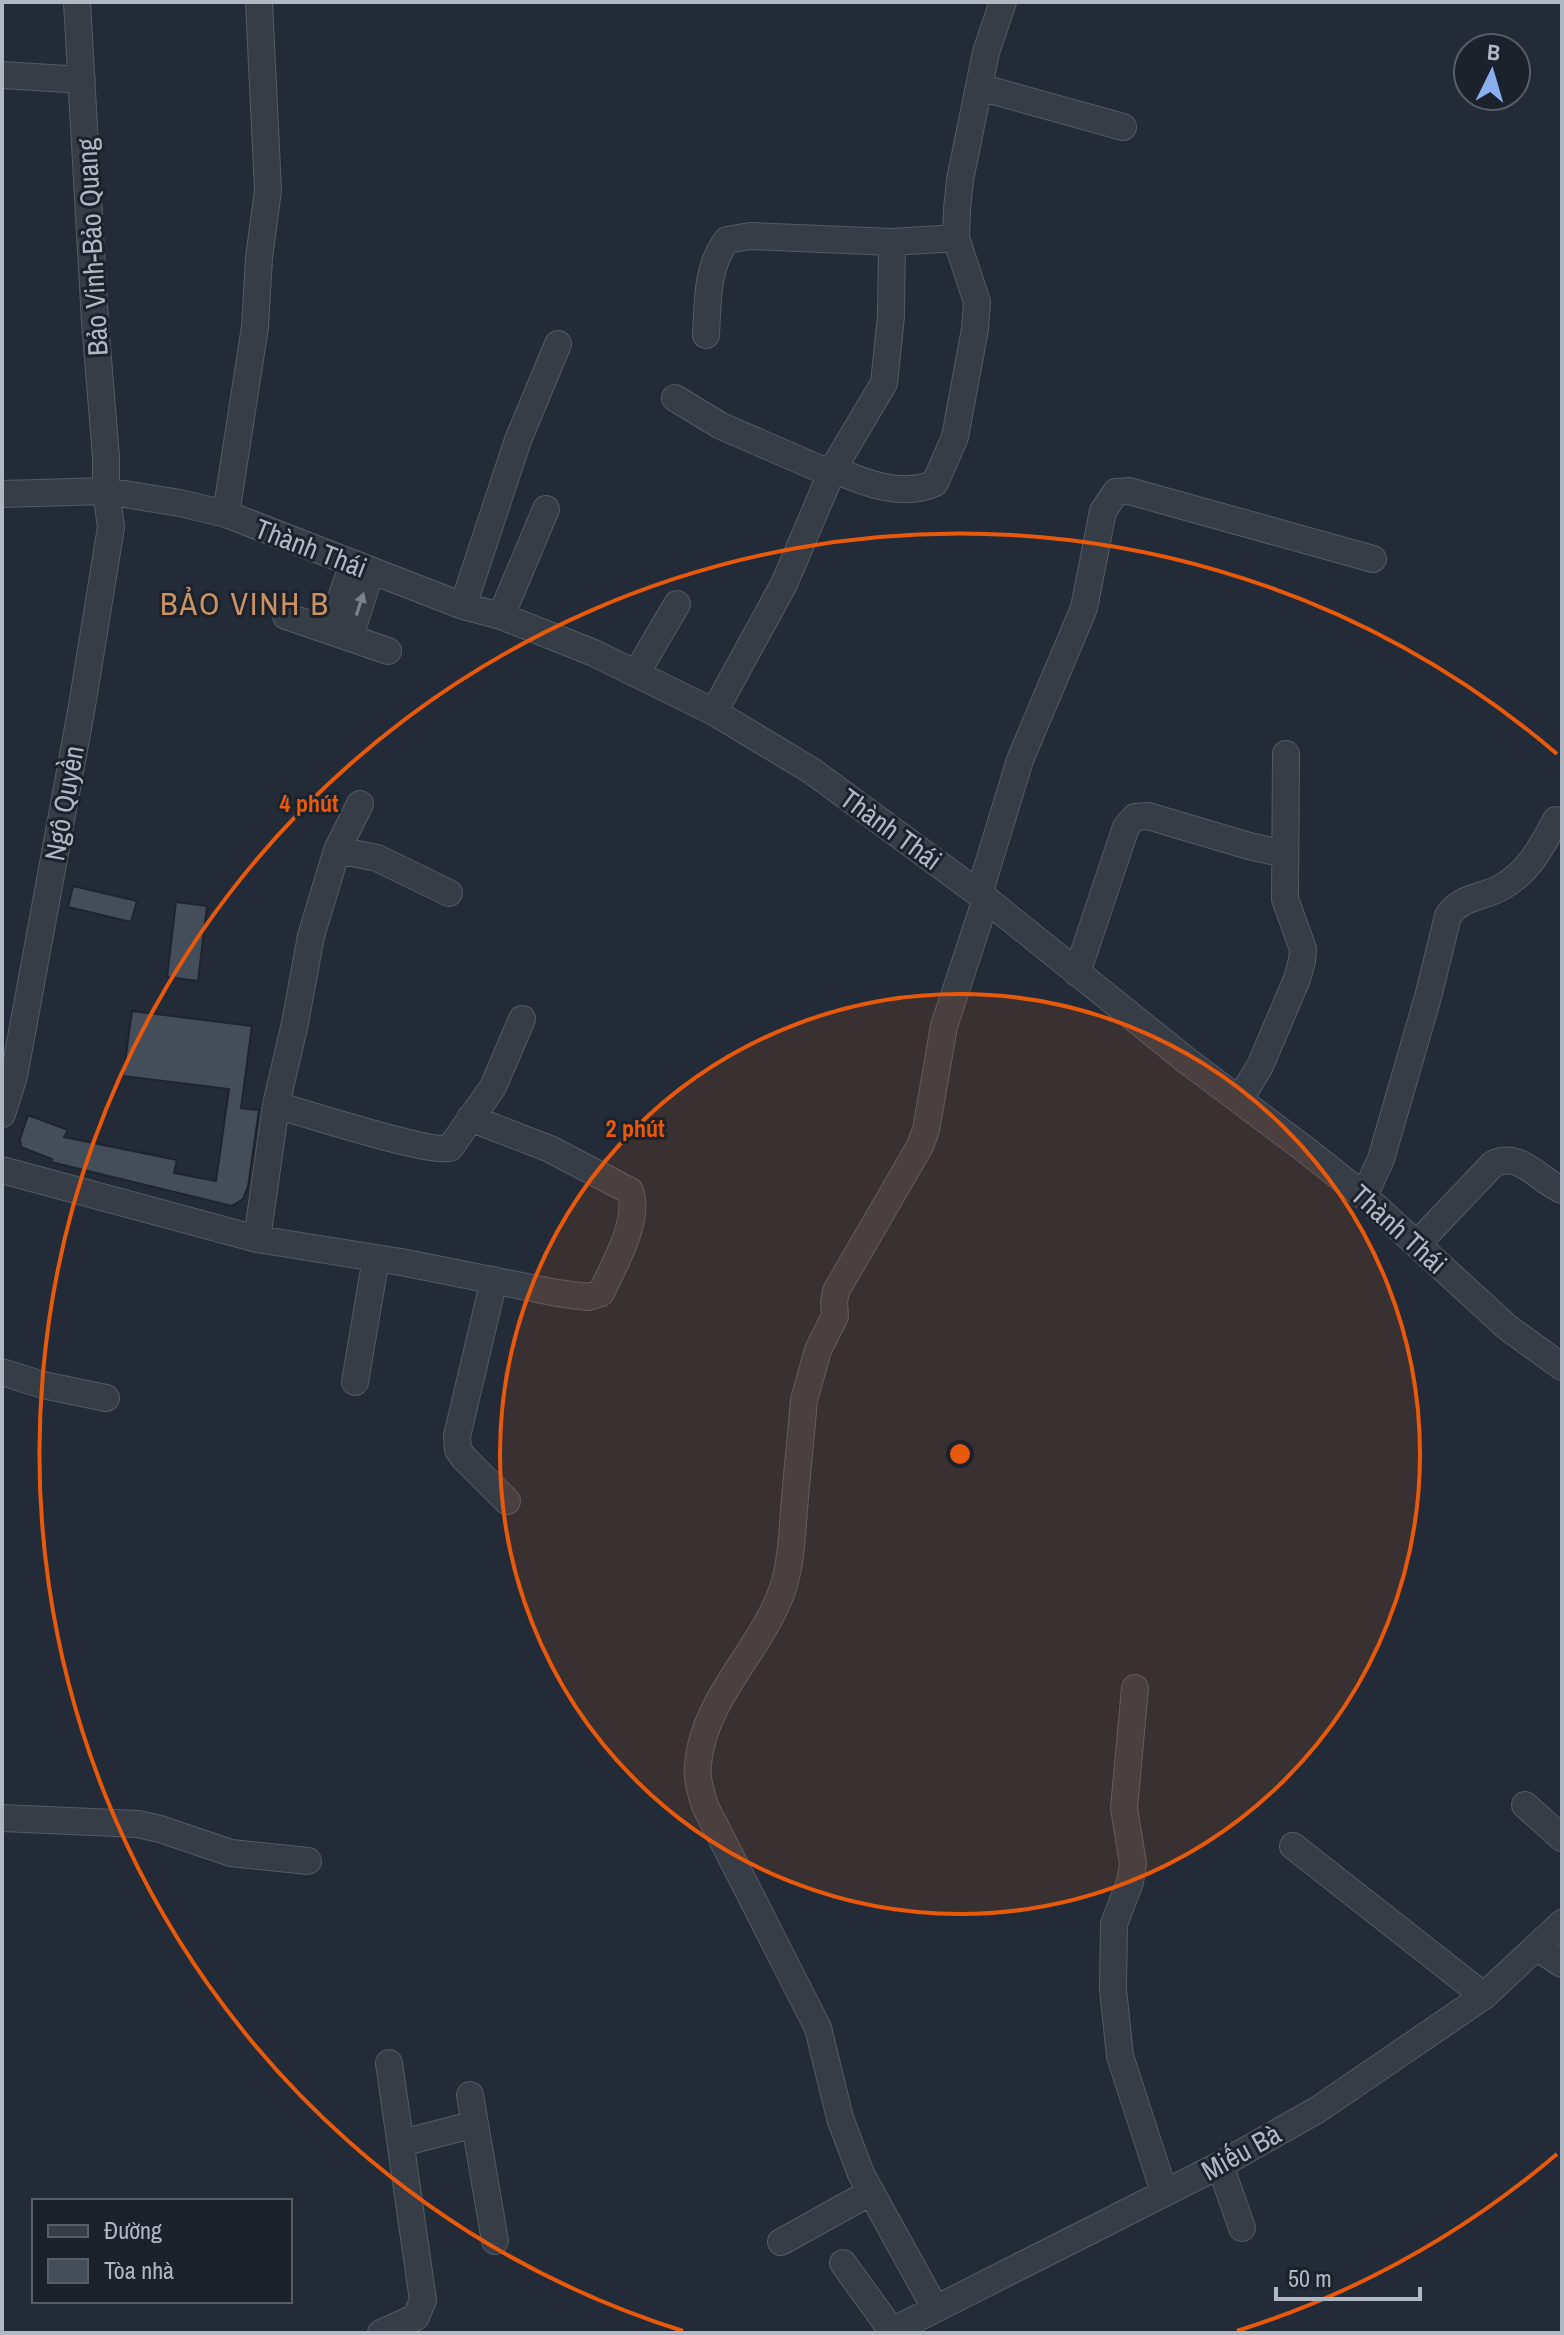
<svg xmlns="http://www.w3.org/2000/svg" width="1564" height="2335" viewBox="0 0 1564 2335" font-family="'Archivo Narrow',sans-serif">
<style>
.building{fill:#444e5b;stroke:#1d242e;stroke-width:2}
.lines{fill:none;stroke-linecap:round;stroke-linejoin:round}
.minor-casing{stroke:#535b65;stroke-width:28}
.minor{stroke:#363d47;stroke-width:26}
.oneway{fill:#79818c}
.ring{fill:none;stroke:#e8590c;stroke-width:4}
.labels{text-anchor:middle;stroke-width:6;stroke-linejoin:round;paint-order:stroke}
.street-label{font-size:28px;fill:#b0b8c4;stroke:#1b222c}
.quarter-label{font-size:32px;letter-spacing:2px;fill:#cb9264;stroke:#1b222c}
.centre{fill:#e8590c;stroke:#1b222c;stroke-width:4}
.ring-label{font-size:24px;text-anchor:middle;font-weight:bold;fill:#e8590c;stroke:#1b222c;stroke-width:6;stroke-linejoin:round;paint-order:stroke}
</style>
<rect width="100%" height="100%" fill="#222b37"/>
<path class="building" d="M73,886L137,901L131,922L68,907Z
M176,902L207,906L198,981L167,977Z
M132,1011L252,1026L241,1108L259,1110L248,1187L243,1199L232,1206L51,1162L52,1159L21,1147L20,1139L28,1115L68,1130L64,1137L177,1160L174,1173L216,1181L229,1089L123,1076Z"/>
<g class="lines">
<defs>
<path id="minor" d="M2,75L82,80
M979,87L1123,127
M706,335C708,303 706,267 727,240L750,236L892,242
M675,398L721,426L832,474
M833,469L884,383L891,316L892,242L956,238
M2,494L106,491L180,503L226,514L463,606L501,616L594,653L714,712L812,771L986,899L1186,1060L1306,1150L1364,1196L1507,1327L1562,1367
M226,514L255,327L259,258L268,190L259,2
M463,606L518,440L558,344
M286,616L388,651
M501,616L546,509
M330,629L353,564
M350,636L371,571
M636,674L677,604
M714,712L784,584L833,469C864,483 903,498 935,483L955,437L975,329L977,302L956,238L957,209L960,180L986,52L1003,2
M337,850L360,804
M979,894L1020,760L1084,608L1103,511L1116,492L1129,491L1373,559
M1077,973L1126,827L1135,817L1148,816L1249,846L1285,854
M1240,1099L1260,1066L1297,979L1302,961L1303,949L1285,899L1286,754
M276,1105C304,1113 431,1154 450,1148L493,1087L522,1019
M2,1114L14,1076L82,706L111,527L106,491V457L95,322L77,2
M2,1170L257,1239L401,1262L557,1293L588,1297L601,1293C613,1267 641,1219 630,1191L550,1149L470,1118
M1364,1196L1381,1159L1428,997L1448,916C1461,896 1483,898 1502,887C1530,871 1541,847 1556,820
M257,1239L276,1105L295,1023L311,936L337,850L377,858L449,893
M1417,1244L1493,1164C1519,1150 1540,1181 1562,1190
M494,1280L457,1436L458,1450L464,1458L507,1501
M2,1372L43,1385L106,1398
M355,1382L376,1258
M1135,1688L1124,1808L1133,1864L1130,1882L1114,1924L1113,1989L1120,2056L1164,2192
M1525,1805L1562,1838
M2,1818L138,1824L160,1829L231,1853L308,1861
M1293,1846L1484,1996
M1538,1948L1562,1964
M470,2095L495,2241
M402,2143L475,2124
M1220,2165L1242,2228
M781,2242L871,2192
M843,2263L892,2331
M935,2308L861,2174L840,2118L818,2028L705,1806C701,1792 696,1778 698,1764C704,1697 762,1650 783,1588C791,1563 792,1536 794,1510C797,1473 801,1436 804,1400L818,1350L835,1316L834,1302L836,1291L920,1146L926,1130L944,1026L986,899
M381,2333L416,2317L423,2300L389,2063
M888,2333L1220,2165L1317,2110L1484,1996L1562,1923"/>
</defs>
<use href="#minor" class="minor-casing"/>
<use href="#minor" class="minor"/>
</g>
<defs><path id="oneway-solid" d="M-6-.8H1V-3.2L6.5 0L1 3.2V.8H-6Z" transform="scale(2)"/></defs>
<use class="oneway" href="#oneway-solid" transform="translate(360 604) rotate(-72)"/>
<circle cx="960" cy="1454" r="460" fill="#e8590c" fill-opacity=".12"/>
<g class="ring">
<circle cx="960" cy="1454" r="460"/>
<path d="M1557 2154A920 920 0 0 1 1237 2331M683 2331A920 920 0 1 1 1557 754"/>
</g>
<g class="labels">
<g class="street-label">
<text transform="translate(92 247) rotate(-93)" y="10">Bảo Vinh-Bảo Quang</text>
<text transform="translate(311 548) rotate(21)" y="10">Thành Thái</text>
<text transform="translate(64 803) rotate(-80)" y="10">Ngô Quyền</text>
<text transform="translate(891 829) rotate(36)" y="10">Thành Thái</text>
<text transform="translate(1399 1229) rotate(42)" y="10">Thành Thái</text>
<text transform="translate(1241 2152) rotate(-29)" y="10">Miếu Bà</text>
</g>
<g class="quarter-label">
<text x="245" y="615">BẢO VINH B</text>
</g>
</g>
<circle cx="960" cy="1454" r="12" class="centre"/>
<g class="ring-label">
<text x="309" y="812">4 phút</text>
<text x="635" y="1137">2 phút</text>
</g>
<rect width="1564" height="2335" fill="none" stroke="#b0b8c4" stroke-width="8"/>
<rect x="32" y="2199" width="260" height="104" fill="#1b222c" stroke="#575e69" stroke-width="2"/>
<rect x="48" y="2225" width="40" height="12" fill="#363d47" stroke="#575e69" stroke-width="2"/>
<text x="104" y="2239" font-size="24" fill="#b0b8c4">Đường</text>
<rect x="48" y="2259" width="40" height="24" fill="#444e5b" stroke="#575e69" stroke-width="2"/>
<text x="104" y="2279" font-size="24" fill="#b0b8c4">Tòa nhà</text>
<g transform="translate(1492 72) rotate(5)"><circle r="38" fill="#1b222c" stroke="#575e69" stroke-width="2"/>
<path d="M0-6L14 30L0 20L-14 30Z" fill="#8aafef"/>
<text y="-12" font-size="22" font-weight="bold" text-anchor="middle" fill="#b0b8c4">B</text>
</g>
<path d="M1276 2287v12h144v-12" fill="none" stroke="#b0b8c4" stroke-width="4"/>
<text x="1288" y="2287" font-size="24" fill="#b0b8c4" stroke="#1b222c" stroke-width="6" paint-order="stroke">50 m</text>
</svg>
